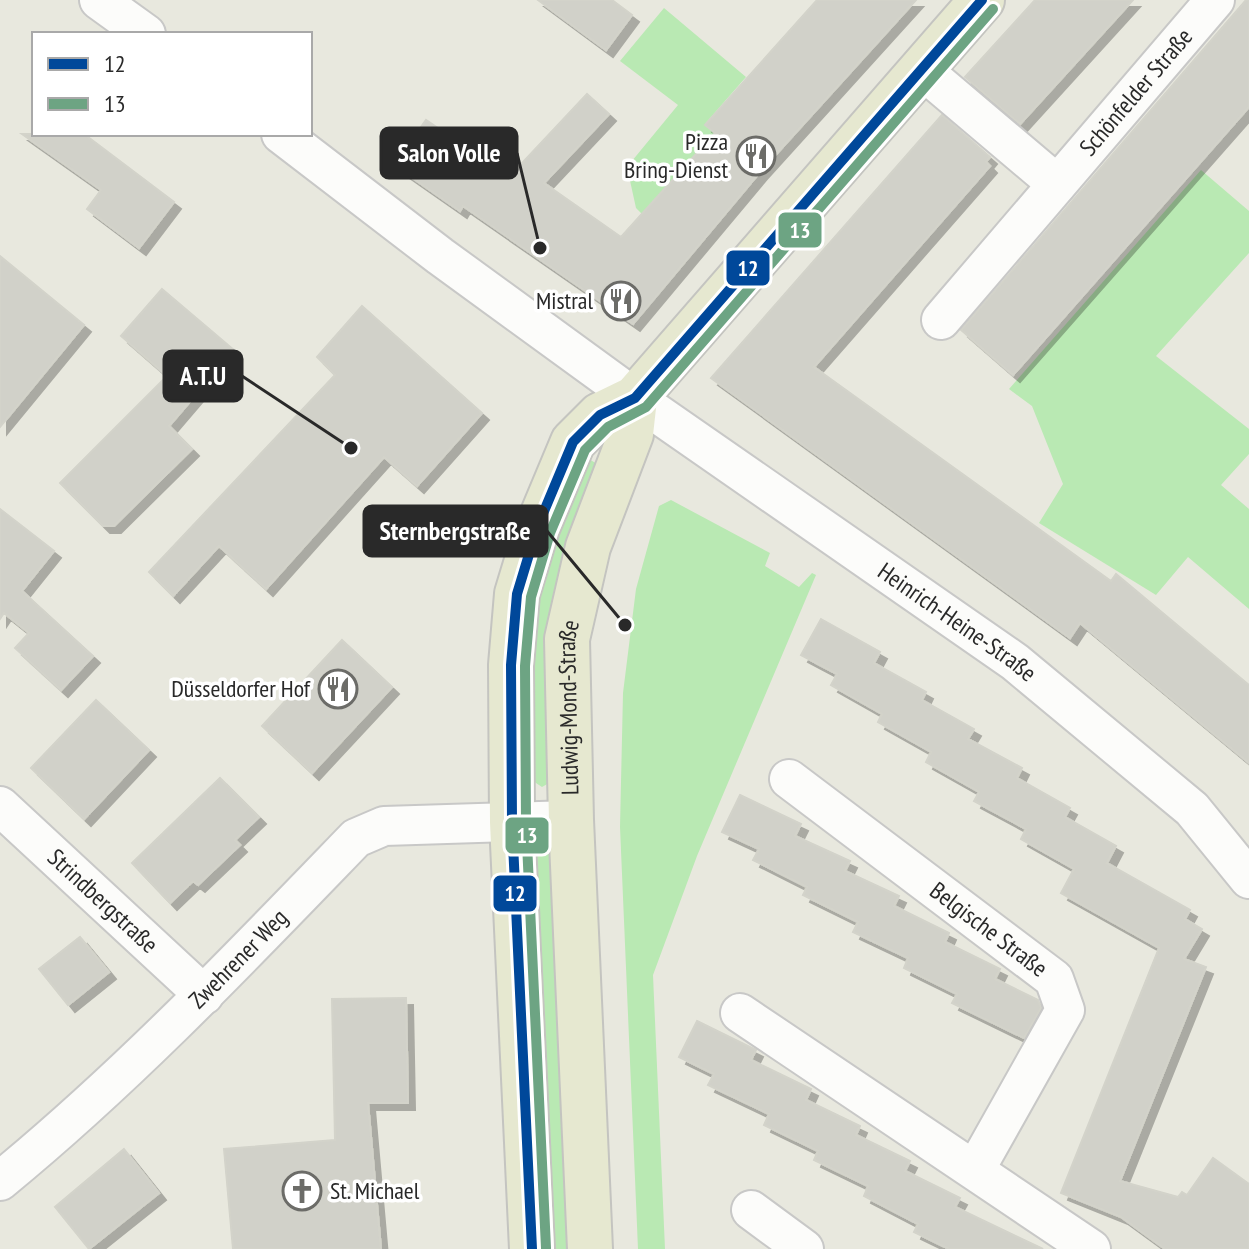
<svg xmlns="http://www.w3.org/2000/svg" width="1249" height="1249" viewBox="0 0 1249 1249" font-family="'PT Sans Narrow',sans-serif">
<style>
.green{fill:#b9e9b3}
.building{fill:#d1d1c9;stroke:#d3d3ca;stroke-width:2;filter:url(#shadow)}
.lines{fill:none;stroke-linecap:round;stroke-linejoin:round}
.minor-casing{stroke:#c8c8c7;stroke-width:42}
.major-casing{stroke:#c4c4c0;stroke-width:48}
.minor{stroke:#fcfcfa;stroke-width:38}
.major{stroke:#e6e8d0;stroke-width:44}
.bus-1-casing{stroke:#fff;stroke-width:16}
.bus-2-casing{stroke:#fff;stroke-width:16}
.bus-1{stroke:#00489a;stroke-width:10}
.bus-2{stroke:#6da483;stroke-width:10}
.labels{text-anchor:middle;stroke-width:7;stroke-linejoin:round;paint-order:stroke}
.street-label{font-size:24px;fill:#292929;stroke:#fff}
.poi-label{font-size:24px;fill:#292929;stroke:#fff;text-anchor:end}
.leader{fill:none;stroke:#292929;stroke-width:3}
.callout-dot{fill:#292929;stroke:#fff;stroke-width:3}
.callout{fill:#292929;stroke:#292929;stroke-width:3}
.callout-label{font-size:26px;text-anchor:middle;font-weight:bold;fill:#fff}
.line-badge{stroke:#fff;stroke-width:3}
.badge-label{font-size:22px;text-anchor:middle;font-weight:bold;fill:#fff}
</style>
<defs>
<filter id="shadow"><feDropShadow dx="7" dy="7" stdDeviation="0" flood-color="#0004"/></filter>
</defs>
<rect width="100%" height="100%" fill="#e8e8de"/>
<path class="green" d="M664,8L746,77L705,124L715,133L642,214L636,208L627,167L678,105L620,61Z
M1201,170L1249,211V253L1156,356L1249,429V454L1221,485L1249,509V609L1188,557L1156,595L1039,523L1063,484L1032,406L1009,389Z
M587,458L599,465L549,783L542,787L533,781L531,643L540,587L553,539Z
M671,500L770,553L765,566L799,587L812,573L816,575L697,856L653,975L665,1249H638L620,827L623,693L636,589L659,506Z
M540,845L552,855L569,1249H550L531,849Z"/>
<path class="building" d="M538,0H612L632,15L606,50Z
M817,0H916L760,172L633,324L463,206L460,211L394,165L426,120L509,177L587,94L609,114L544,183L621,237L715,133L705,125Z
M1035,0H1133L1020,124L965,77Z
M1246,0H1249V107L1013,375L961,330Z
M942,115L990,157L986,162L990,166L814,367L1111,581L1116,574L1249,685V763L1080,623L1070,638L711,378Z
M22,134H84L174,202L139,248L87,209L101,190Z
M0,256L84,325L0,427Z
M162,289L234,350L169,426L192,449L114,526H103L60,483L167,376L121,336Z
M362,306L482,413L417,486L384,457L266,589L219,546L173,596L149,572L335,375L317,357Z
M0,509L54,551L22,591L93,656L61,690L15,648L29,633L4,613L0,619Z
M821,619L880,652L874,663L926,692L922,700L974,729L968,739L1022,768L1017,778L1070,808L1065,817L1116,846L1107,863L1190,910L1185,919L1202,929L1184,959L1206,967L1120,1181L1178,1197L1182,1192L1187,1195L1213,1158L1249,1184V1249H1165L1121,1217L1061,1193L1159,948L1061,893L1074,869L1021,839L1026,829L974,801L979,792L926,762L931,752L878,722L882,714L831,685L837,674L801,655Z
M342,640L392,687L312,773L262,726Z
M96,700L149,750L84,819L31,768Z
M220,778L259,817L235,840L240,845L198,885L193,881L170,903L132,863Z
M740,795L801,824L795,836L850,861L845,871L899,896L894,906L949,933L945,942L1000,969L995,979L1038,1000L1041,1008L1024,1038L952,1003L957,994L904,968L908,958L853,932L858,922L803,895L807,887L753,860L759,849L722,832Z
M80,937L109,972L68,1005L39,969Z
M406,998L408,1103H368L381,1249H233L224,1149L335,1140L332,999Z
M697,1021L756,1050L751,1060L811,1089L806,1100L860,1126L856,1135L910,1161L905,1171L960,1198L955,1207L1043,1249H949L914,1232L918,1224L864,1196L868,1186L814,1160L818,1151L764,1125L769,1114L708,1085L714,1074L679,1057Z
M124,1149L159,1193L89,1249L55,1207Z"/>
<g class="lines">
<defs>
<g id="minor">
<path d="M99,0L146,34"/>
<path d="M921,69L1057,184"/>
<path id="s1" d="M281,134L440,256L635,398L1015,662L1192,809L1249,879"/>
<path id="s2" d="M941,320L1215,0"/>
<path id="s3" d="M789,779L1054,979L1065,1010L975,1170"/>
<path id="s4" d="M0,806L204,995"/>
<path d="M740,1013L1091,1249"/>
<path id="s5" d="M0,1181C128,1076 241,957 356,838L384,826L571,820"/>
<path d="M751,1210L804,1249"/>
</g>
<g id="major">
<path d="M532,1249L512,822L511,665L517,594L537,528L573,442L600,415L635,398L982,0"/>
<path id="s6" d="M590,1249L571,820L567,639L588,547L631,434L635,398"/>
</g>
</defs>
<use href="#minor" class="minor-casing"/>
<use href="#major" class="major-casing"/>
<use href="#minor" class="minor"/>
<use href="#major" class="major"/>
<defs>
<path id="bus-1" d="M532,1249L512,822L511,665L517,594L537,528L573,442L600,415L635,398L982,0"/>
<path id="bus-2" d="M546,1248L526,822L525,666L531,597L550,533L585,450L608,427L646,407L993,9"/>
</defs>
<use href="#bus-1" class="bus-1-casing"/>
<use href="#bus-2" class="bus-2-casing"/>
<use href="#bus-1" class="bus-1"/>
<use href="#bus-2" class="bus-2"/>
</g>
<defs>
<symbol id="restaurant-ring" viewBox="-11 -11 22 22"><circle r="9.5" fill="#fff" stroke="#6c6c68" stroke-width="1.5"/><path d="M-5-6h1v4h1v-4h1v4h1v-4h1v5L-1.5 .5V6h-2V.5L-5-1ZM5-6V6H3V1.5H1.5Q1.5-4 5-6Z" fill="#6c6c68"/></symbol>
<symbol id="church-ring" viewBox="-11 -11 22 22"><circle r="9.5" fill="#fff" stroke="#6c6c68" stroke-width="1.5"/><path d="M-1.2-6h2.4v3.5h3.3v2.4h-3.3V6h-2.4V-.1h-3.3v-2.4h3.3Z" fill="#6c6c68"/></symbol>
</defs>
<g fill-rule="evenodd">
<use href="#restaurant-ring" x="734" y="134" width="44" height="44"/>
<use href="#restaurant-ring" x="599" y="279" width="44" height="44"/>
<use href="#restaurant-ring" x="316" y="667" width="44" height="44"/>
<use href="#church-ring" x="280" y="1169" width="44" height="44"/>
</g>
<g class="labels">
<g class="street-label">
<text dy="8" stroke="none"><textPath href="#s2" startOffset="300">Schönfelder Straße</textPath></text>
<text dy="8" stroke="none"><textPath href="#s1" startOffset="834">Heinrich-Heine-Straße</textPath></text>
<text dy="8" stroke="none"><textPath href="#s6" startOffset="542">Ludwig-Mond-Straße</textPath></text>
<text dy="8" stroke="none"><textPath href="#s4" startOffset="140">Strindbergstraße</textPath></text>
<text dy="8" stroke="none"><textPath href="#s3" startOffset="250">Belgische Straße</textPath></text>
<text dy="8" stroke="none"><textPath href="#s5" startOffset="326">Zwehrener Weg</textPath></text>
</g>
<g class="poi-label">
<text x="728" y="150">Pizza<tspan x="728" dy="28">Bring-Dienst</tspan></text>
<text x="593" y="309">Mistral</text>
<text x="310" y="697">Düsseldorfer Hof</text>
<text x="330" y="1199" text-anchor="start">St. Michael</text>
</g>
</g>
<path class="leader" d="M540 248L517 153M351 448L242 376M625 625L547 531"/>
<g class="callout-dot">
<circle cx="540" cy="248" r="8"/>
<circle cx="351" cy="448" r="8"/>
<circle cx="625" cy="625" r="8"/>
</g>
<g class="callout">
<rect x="381" y="128" width="136" height="50" rx="8"/>
<rect x="164" y="351" width="78" height="50" rx="8"/>
<rect x="364" y="506" width="183" height="50" rx="8"/>
</g>
<g class="callout-label">
<text x="449" y="162">Salon Volle</text>
<text x="203" y="385">A.T.U</text>
<text x="455" y="540">Sternbergstraße</text>
</g>
<g class="line-badge">
<rect x="777" y="211" width="46" height="38" rx="8" fill="#6da483"/>
<rect x="725" y="249" width="46" height="38" rx="8" fill="#00489a"/>
<rect x="504" y="816" width="46" height="39" rx="8" fill="#6da483"/>
<rect x="492" y="874" width="46" height="39" rx="8" fill="#00489a"/>
</g>
<g class="badge-label">
<text x="800" y="238">13</text>
<text x="748" y="276">12</text>
<text x="527" y="843">13</text>
<text x="515" y="901">12</text>
</g>
<rect x="32" y="32" width="280" height="104" fill="#ffffff" stroke="#a9a9a9" stroke-width="2"/>
<rect x="48" y="58" width="40" height="12" fill="#00489a" stroke="#a9a9a9" stroke-width="2"/>
<text x="104" y="72" font-size="24" fill="#292929">12</text>
<rect x="48" y="98" width="40" height="12" fill="#6da483" stroke="#a9a9a9" stroke-width="2"/>
<text x="104" y="112" font-size="24" fill="#292929">13</text>
</svg>
